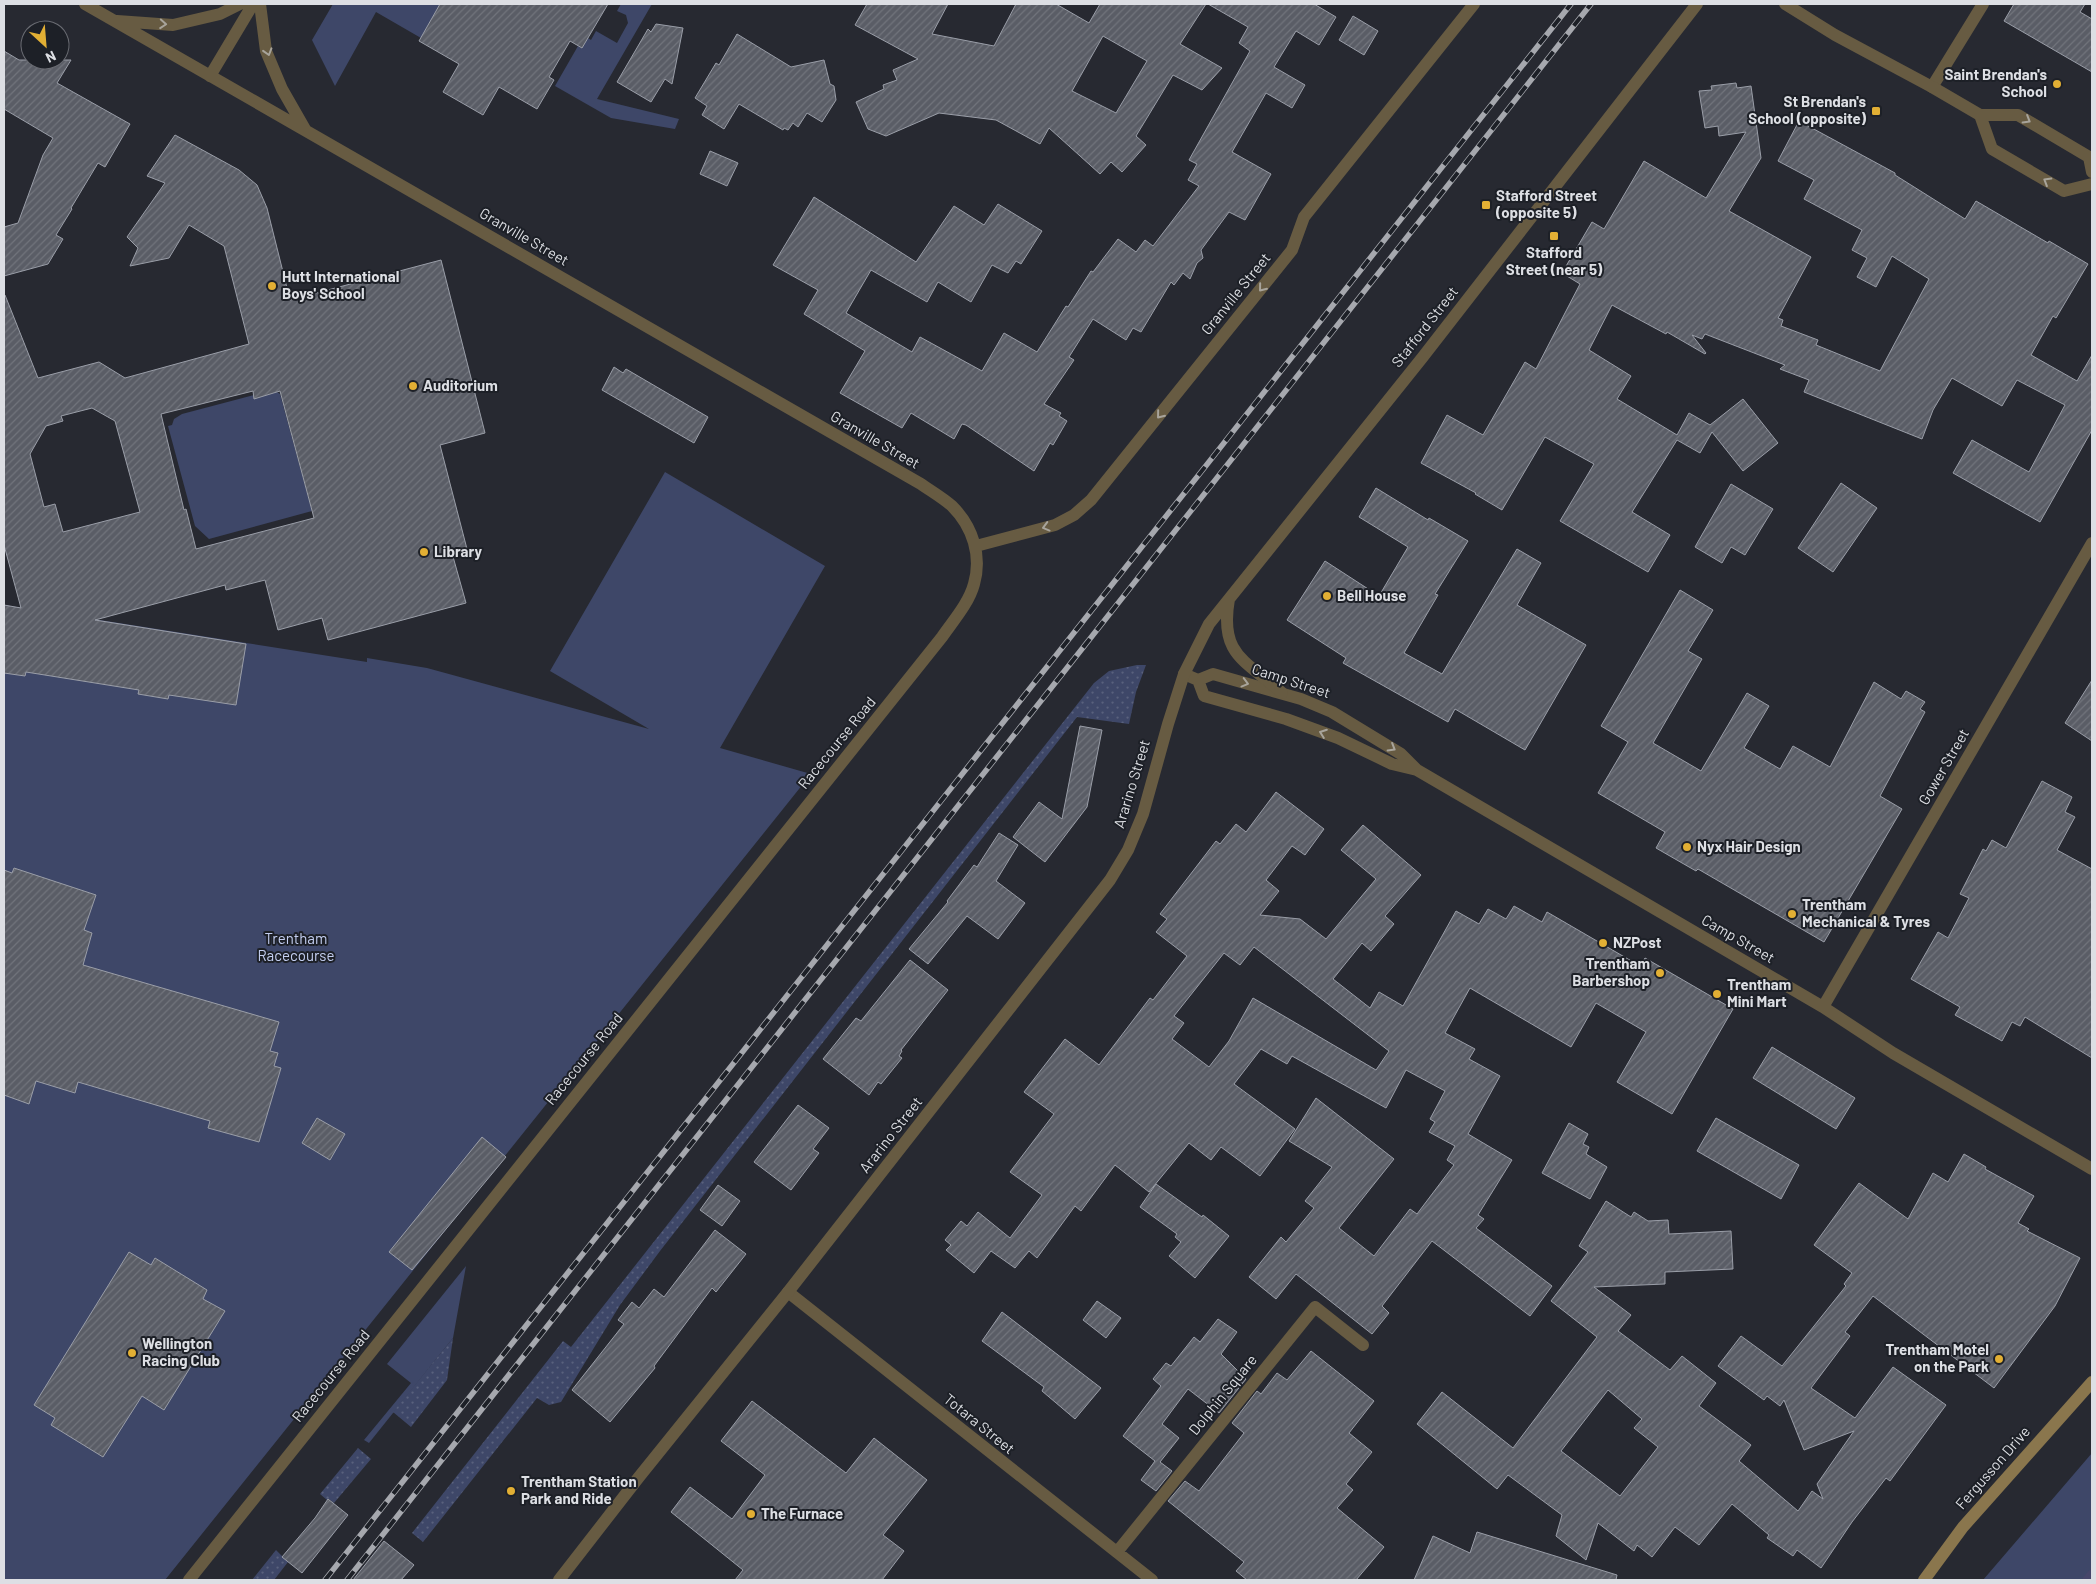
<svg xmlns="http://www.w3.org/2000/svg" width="2096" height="1584" viewBox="0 0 2096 1584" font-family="Barlow,sans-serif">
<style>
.green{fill:#3e4768}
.garden{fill:url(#garden-dots)}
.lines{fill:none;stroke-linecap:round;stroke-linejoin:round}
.stream{stroke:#46466a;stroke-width:9}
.building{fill:url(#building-hatch);stroke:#9a9ea8;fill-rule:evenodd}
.minor{stroke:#675b42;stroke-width:12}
.tertiary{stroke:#675b42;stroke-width:12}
.secondary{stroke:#8a764d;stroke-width:12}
.rail-casing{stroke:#a6a8ae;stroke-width:5.5}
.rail{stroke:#1d2027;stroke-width:4;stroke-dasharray:11;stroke-linecap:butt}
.oneway{stroke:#a8a49b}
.poi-dot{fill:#e2af34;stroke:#1d2027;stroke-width:2}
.labels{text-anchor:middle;stroke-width:4;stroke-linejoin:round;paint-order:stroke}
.poi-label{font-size:15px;font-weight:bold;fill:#dddfe4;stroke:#1d2027;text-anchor:start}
.street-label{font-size:15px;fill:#dddfe4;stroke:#1d2027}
.park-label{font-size:15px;fill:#c4cff1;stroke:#1d2027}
</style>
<defs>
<pattern id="garden-dots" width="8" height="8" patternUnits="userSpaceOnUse" patternTransform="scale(1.25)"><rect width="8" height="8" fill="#3e4768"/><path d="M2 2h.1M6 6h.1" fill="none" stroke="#59617d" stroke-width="1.8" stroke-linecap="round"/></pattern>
<pattern id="building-hatch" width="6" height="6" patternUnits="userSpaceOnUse" patternTransform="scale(1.25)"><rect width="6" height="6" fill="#5a5d66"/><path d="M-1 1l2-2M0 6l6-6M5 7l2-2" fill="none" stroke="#71747c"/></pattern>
</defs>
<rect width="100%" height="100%" fill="#272931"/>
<path class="green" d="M333,4H442L438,12L436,11L421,38L376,12L335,86L312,40Z
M621,4H652L597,99L679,119L675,129L611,118L555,86L578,46L582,48L588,38L591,40L596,31L617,43L628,23L626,15L617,11Z
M277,392L280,394L312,511L209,539L195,526L168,426L172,425L174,419L182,414L254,395L255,398Z
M665,472L825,566L720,748L811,774L165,1580H4V605L367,662V658L427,668L649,729L550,671Z
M466,1266L453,1338L369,1443L364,1440L411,1383L387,1364Z
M2092,1453V1580H1983Z"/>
<path class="garden" d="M1137,665H1146L1136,692L1129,724L1077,717L660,1251L620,1305L561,1402L549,1405L537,1398L423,1542L412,1533L563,1341L571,1347L1094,683L1109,671Z
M453,1338L447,1380L411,1427L393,1412Z
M358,1448L371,1459L334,1503L329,1499L327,1500L320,1494Z
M276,1550L288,1562L274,1580H252Z"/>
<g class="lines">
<path class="stream" d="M2087,1580L2092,1574"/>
</g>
<path class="building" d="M440,4H608L582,48L570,41L549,77L554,80L537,109L499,87L483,115L443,92L459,64L419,41Z
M867,4H948L932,34L994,46L1016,4H1056L1089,23L1100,4H1206L1180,44L1222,68L1202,90L1173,75L1136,136L1146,145L1122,172L1111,162L1100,174L1049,128L1040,144L996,120L939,113L886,136L868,129L856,102L884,89L883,85L897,80L893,70L918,59L855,25ZM1103,36L1147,61L1116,113L1072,91Z
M1208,4H1314L1336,17L1319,45L1296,31L1274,67L1305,85L1292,108L1266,93L1232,152L1271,174L1245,220L1229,212L1201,250L1203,258L1197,263L1190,279L1183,273L1174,285L1171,282L1141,332L1133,328L1126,340L1093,319L1069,357L1074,360L1044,404L1061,413L1059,416L1067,421L1053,445L1050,443L1034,471L966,425L962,424L954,439L911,413L902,428L840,393L865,351L804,314L818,290L773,265L814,197L916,262L954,206L984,225L998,204L1042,231L1021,264L1016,261L1008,273L992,265L971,302L938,282L927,302L871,270L846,313L912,352L920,337L982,371L1004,333L1037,352L1066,306L1068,307L1091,271L1093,272L1118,239L1136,252L1145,240L1153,246L1199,186L1188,180L1197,164L1189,160L1250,51L1239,43L1248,27Z
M2014,4H2085L2080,12L2092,19V72L2004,21Z
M1353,16L1378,31L1364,55L1339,40Z
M656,24L683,28L672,84L665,79L651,102L617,82L648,29L651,32Z
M737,34L791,67L824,60L830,84L834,86L836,100L822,122L807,113L798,127L793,123L788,130L784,128L783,130L739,104L724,129L702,115L707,106L695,98L716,63L719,65Z
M4,51L19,60H71L57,83L130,124L105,167L98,163L71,208L72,209L56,235L63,239L48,264L4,276V227L18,223L43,155L53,138L4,109Z
M1736,83L1737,88L1751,86L1761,158L1729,211L1811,257L1778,318L1783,320L1781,326L1818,340L1816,345L1880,371L1929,279L1892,256L1876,287L1857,277L1867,258L1852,250L1862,230L1804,199L1814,180L1778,161L1799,121L1895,173V175L1965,219L1976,201L2048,243L2049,241L2088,264L2056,318L2053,316L2031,355L2077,381L2092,355V430L2040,522L1953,473L1972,440L2029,472L2065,405L2017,380L2002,406L1952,378L1933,410L1922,439L1804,392L1809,380L1780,369L1785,365L1705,334L1702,339L1692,335L1706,353L1705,354L1667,332L1666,334L1612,305L1589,350L1631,376L1617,399L1677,435L1689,413L1710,425L1743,399L1778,443L1743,471L1712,432L1700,453L1677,440L1632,512L1670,535L1648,572L1560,521L1594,464L1545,437L1502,510L1475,494L1476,493L1421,463L1447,415L1483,435L1525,362L1536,369L1580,284L1562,273L1592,222L1604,229L1644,161L1706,198L1746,132L1719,136L1718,126L1705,128L1699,91L1712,90L1711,86Z
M175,135L239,170L257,185L267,208L290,300L441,260L485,433L440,445L467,549L452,553L466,603L328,640L322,618L278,630L265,580L226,590L225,585L95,620L246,644L236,705L169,695L168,699L138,694L139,690L26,672L25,676L4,673V605L21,608L4,545V295H5L38,378L99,362L125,378L249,344L224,246L189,225L169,258L130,266L138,248L127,237L165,183L147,176ZM253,391L254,399L280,391L314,518L196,549L186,509L184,510L161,414ZM92,408L115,421L140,512L63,532L55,504L44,507L30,454L46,426L63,421L61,416Z
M710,151L738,163L727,186L700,174Z
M614,367L623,373L626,369L708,417L694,443L602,390Z
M1841,483L1877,508L1833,572L1798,548Z
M1731,484L1773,509L1745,555L1731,547L1722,563L1695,547Z
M1376,488L1428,520L1429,518L1468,541L1435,594L1438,595L1404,653L1442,674L1517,549L1541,563L1517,605L1586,645L1525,750L1455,709L1448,722L1343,663L1346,658L1287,620L1325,561L1379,596L1408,547L1359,517Z
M1680,590L1713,610L1688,651L1702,659L1653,743L1701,771L1747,693L1769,706L1744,748L1780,769L1793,746L1830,767L1874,682L1901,699L1906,691L1925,702L1920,709L1925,712L1880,796L1902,809L1824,942L1698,869L1696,871L1656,848L1665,832L1598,793L1628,742L1601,726Z
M2092,680V741L2065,723Z
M1080,726L1102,730L1087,807L1045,862L1013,837L1039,802L1062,819Z
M2042,781L2072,797L2065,812L2075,817L2057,850L2092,869V1058L2025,1017L2020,1026L2012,1022L2002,1041L1955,1015L1960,1007L1911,979L1938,932L1948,938L1969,898L1960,894L1983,849L1986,851L1992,840L2006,848Z
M1276,792L1324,829L1305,855L1292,846L1266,880L1279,891L1260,915L1300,919L1326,939L1376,879L1341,850L1363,825L1421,875L1385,916L1394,924L1371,951L1362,943L1333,979L1370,1008L1379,992L1403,1006L1456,911L1479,924L1488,909L1506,919L1514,906L1542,922L1547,912L1640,966L1645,958L1733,1009L1672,1114L1617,1082L1646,1032L1596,1003L1571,1047L1470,988L1445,1033L1475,1049L1469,1059L1500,1076L1468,1134L1512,1160L1478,1215L1484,1219L1476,1228L1552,1286L1530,1316L1432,1241L1382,1306L1389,1313L1372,1334L1296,1274L1276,1299L1249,1277L1281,1237L1286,1242L1314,1208L1305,1201L1332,1167L1289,1141L1316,1098L1394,1159L1339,1228L1374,1256L1410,1209L1417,1214L1454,1165L1447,1160L1455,1146L1429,1132L1435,1122L1430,1119L1445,1091L1406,1070L1386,1108L1292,1056L1287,1064L1261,1049L1234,1084L1295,1129L1260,1176L1221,1147L1211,1160L1189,1143L1149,1192L1115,1165L1081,1211L1075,1206L1037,1258L1029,1251L1015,1268L991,1251L974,1273L946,1250L951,1245L945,1240L961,1221L967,1226L978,1212L1010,1238L1042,1195L1010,1172L1054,1114L1024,1092L1065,1039L1099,1065L1150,998L1153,1000L1187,956L1156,932L1167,919L1160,914L1216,841L1220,844L1236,824L1246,832ZM1254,947L1389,1051L1376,1070L1253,998L1229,1041L1209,1067L1172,1039L1184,1023L1174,1016L1224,953L1240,965Z
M999,833L1018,845L996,881L1025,903L998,939L967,916L928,964L909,949L948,902L947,901L974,865L977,867Z
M14,868L96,895L84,930L92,933L83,965L279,1022L270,1051L278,1053L274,1066L281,1068L259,1142L208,1128L210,1121L78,1082L75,1093L36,1081L29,1104L4,1095V870L12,873Z
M910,960L948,990L901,1050L902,1051L899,1056L902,1058L881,1084L878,1082L869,1095L823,1059L856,1018L861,1021Z
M1772,1047L1855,1098L1836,1129L1753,1078Z
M798,1105L829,1128L813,1149L819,1153L791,1190L754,1162Z
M317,1118L345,1134L330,1160L302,1143Z
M1716,1118L1799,1165L1781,1199L1697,1151Z
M1569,1123L1588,1134L1583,1144L1589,1147L1586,1154L1607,1167L1590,1199L1542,1173Z
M482,1137L506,1157L412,1270L389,1252Z
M1964,1154L1986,1167L1985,1169L2034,1196L2018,1223L2029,1229L2027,1231L2080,1258L2055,1306L1994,1388L1873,1296L1845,1332L1850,1336L1811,1388L1855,1418L1893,1367L1946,1405L1890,1481L1886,1478L1852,1522L1821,1568L1797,1550L1793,1556L1767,1538L1769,1535L1732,1504L1699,1545L1675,1527L1652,1557L1637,1545L1634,1551L1598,1523L1586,1560L1556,1536L1562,1515L1508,1475L1497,1489L1417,1424L1442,1392L1513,1448L1597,1337L1551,1301L1588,1252L1579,1246L1606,1201L1631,1217L1634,1212L1648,1221L1668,1220L1669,1234L1731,1231L1733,1269L1665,1272V1284L1594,1287L1631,1315L1618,1331L1670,1370L1682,1356L1716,1383L1699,1406L1751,1445L1739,1461L1798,1511L1812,1491L1823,1499L1817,1484L1854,1431L1804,1450L1784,1400L1780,1406L1767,1396L1764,1400L1718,1366L1741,1336L1782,1366L1846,1286L1844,1284L1852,1273L1814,1245L1859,1183L1908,1219L1933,1173L1948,1182ZM1608,1390L1642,1419L1634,1428L1658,1447L1620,1496L1561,1451Z
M1156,1184L1202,1217L1203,1215L1229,1236L1195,1278L1169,1256L1181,1242L1175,1237L1177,1234L1140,1207Z
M718,1185L740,1201L722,1226L700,1210Z
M715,1230L746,1254L716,1292L712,1288L654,1366L655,1368L610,1422L572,1390L624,1324L618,1320L632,1302L639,1308L654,1289L664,1297Z
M129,1252L151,1265L155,1258L207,1290L203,1299L225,1311L164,1410L142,1396L103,1457L51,1425L55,1418L34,1405Z
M1097,1301L1121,1318L1106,1338L1083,1320Z
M1002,1312L1101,1388L1075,1419L1042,1391L1044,1387L982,1341Z
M1218,1319L1237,1332L1221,1354L1246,1379L1219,1413L1188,1389L1162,1424L1179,1438L1160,1462L1172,1471L1156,1491L1141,1480L1155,1461L1123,1436L1161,1386L1153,1379L1166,1363L1171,1366L1194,1337L1200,1342Z
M1311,1351L1374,1401L1349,1433L1372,1452L1346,1484L1353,1490L1337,1508L1384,1547L1356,1580H1247L1236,1571L1244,1562L1168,1501L1185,1481L1199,1491L1244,1433L1232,1423L1257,1391L1261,1394L1277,1373L1287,1380Z
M752,1401L846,1473L874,1438L927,1480L883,1535L904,1551L882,1580H735L743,1570L671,1512L690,1487L732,1519L765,1475L721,1441Z
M328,1499L348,1515L302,1573L282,1557L315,1518Z
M1477,1532L1617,1575L1616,1580H1414L1433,1536L1470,1553Z
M384,1541L414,1565L401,1580H353Z"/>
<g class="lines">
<path class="minor" d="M85,4L921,484C931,491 943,498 952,506C973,527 982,556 974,584C969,603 953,621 942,637L189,1580
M260,4L266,51L282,89L306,131
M117,21L173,25L220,14L240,4
M210,76L253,4
M1932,87L1983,4
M976,546L1055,525L1074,515L1091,500L1292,250L1304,217L1474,4
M1184,674L1198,680L1213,674L1301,699L1332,712L1401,754L1417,770L1823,1007L1893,1053L2092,1169
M1198,680L1204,696L1286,719L1338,738L1392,764L1417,770
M1823,1007L2092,543
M788,1292L1152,1580
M1117,1552L1315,1307L1363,1345"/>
<path class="tertiary" d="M1785,4L1835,35L1932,87L1980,115L1992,149L2064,191L2092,184
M1980,115H2018L2089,157L2092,172
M1229,599C1219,656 1246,660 1282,693
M559,1580L639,1477L788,1292L1110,880L1128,850L1143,814L1168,724L1184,674L1209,624L1422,358L1697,4"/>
<path class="secondary" d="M1924,1580L1963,1527L2092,1382"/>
<defs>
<path id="rail" d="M325,1580L1571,4
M347,1580L1591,4"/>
</defs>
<use href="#rail" class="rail-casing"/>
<use href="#rail" class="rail"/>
</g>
<defs><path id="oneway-chevron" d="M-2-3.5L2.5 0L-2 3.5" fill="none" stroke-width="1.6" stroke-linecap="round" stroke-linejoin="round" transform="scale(1.25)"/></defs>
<g class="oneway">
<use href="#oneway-chevron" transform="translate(163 24) rotate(4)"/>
<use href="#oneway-chevron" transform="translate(268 52) rotate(73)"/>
<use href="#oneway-chevron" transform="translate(2027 120) rotate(31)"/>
<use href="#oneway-chevron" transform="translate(2047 181) rotate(-149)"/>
<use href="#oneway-chevron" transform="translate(1262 288) rotate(129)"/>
<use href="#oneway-chevron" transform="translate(1160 415) rotate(129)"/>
<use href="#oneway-chevron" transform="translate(1046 527) rotate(165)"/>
<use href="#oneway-chevron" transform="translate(1245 683) rotate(15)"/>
<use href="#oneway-chevron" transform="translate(1323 733) rotate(-160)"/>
<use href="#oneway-chevron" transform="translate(1392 748) rotate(31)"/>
</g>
<g class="poi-dot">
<circle cx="2057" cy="84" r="5"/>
<rect x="1871" y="106" width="10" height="10" rx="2.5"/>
<rect x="1481" y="200" width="10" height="10" rx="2.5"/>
<rect x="1549" y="231" width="10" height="10" rx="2.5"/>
<circle cx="272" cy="286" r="5"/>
<circle cx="413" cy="386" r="5"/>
<circle cx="424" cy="552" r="5"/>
<circle cx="1327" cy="596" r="5"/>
<circle cx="1687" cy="847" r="5"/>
<circle cx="1792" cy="914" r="5"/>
<circle cx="1603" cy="943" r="5"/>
<circle cx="1660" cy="973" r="5"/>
<circle cx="1717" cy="994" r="5"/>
<circle cx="132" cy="1353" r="5"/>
<circle cx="1999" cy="1359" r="5"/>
<circle cx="511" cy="1491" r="5"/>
<circle cx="751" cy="1514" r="5"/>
</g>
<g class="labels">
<g class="poi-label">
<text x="2047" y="80" text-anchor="end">Saint Brendan's<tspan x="2047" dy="17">School</tspan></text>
<text x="1866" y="107" text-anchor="end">St Brendan's<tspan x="1866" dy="17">School (opposite)</tspan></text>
<text x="1496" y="201">Stafford Street<tspan x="1496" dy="17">(opposite 5)</tspan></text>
<text x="1554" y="258" text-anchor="middle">Stafford<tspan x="1554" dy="17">Street (near 5)</tspan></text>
<text x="282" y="282">Hutt International<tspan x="282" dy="17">Boys' School</tspan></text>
<text x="423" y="391">Auditorium</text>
<text x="434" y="557">Library</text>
<text x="1337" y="601">Bell House</text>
<text x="1697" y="852">Nyx Hair Design</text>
<text x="1802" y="910">Trentham<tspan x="1802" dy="17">Mechanical &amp; Tyres</tspan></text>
<text x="1613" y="948">NZPost</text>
<text x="1650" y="969" text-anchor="end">Trentham<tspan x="1650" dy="17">Barbershop</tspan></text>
<text x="1727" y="990">Trentham<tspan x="1727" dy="17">Mini Mart</tspan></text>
<text x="142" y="1349">Wellington<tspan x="142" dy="17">Racing Club</tspan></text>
<text x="1989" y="1355" text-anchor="end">Trentham Motel<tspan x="1989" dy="17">on the Park</tspan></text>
<text x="521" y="1487">Trentham Station<tspan x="521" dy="17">Park and Ride</tspan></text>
<text x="761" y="1519">The Furnace</text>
</g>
<g class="street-label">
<text transform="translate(524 237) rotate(30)" y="5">Granville Street</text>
<text transform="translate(1236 294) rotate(-51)" y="5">Granville Street</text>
<text transform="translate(1425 327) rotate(-52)" y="5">Stafford Street</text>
<text transform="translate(875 440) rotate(30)" y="5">Granville Street</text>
<text transform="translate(1291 681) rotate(18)" y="5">Camp Street</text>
<text transform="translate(837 743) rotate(-51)" y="5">Racecourse Road</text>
<text transform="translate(1944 767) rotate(-60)" y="5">Gower Street</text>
<text transform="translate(1132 784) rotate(-73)" y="5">Ararino Street</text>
<text transform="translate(1738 939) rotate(30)" y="5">Camp Street</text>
<text transform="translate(584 1059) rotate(-51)" y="5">Racecourse Road</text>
<text transform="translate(891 1135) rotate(-52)" y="5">Ararino Street</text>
<text transform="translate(331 1376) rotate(-51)" y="5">Racecourse Road</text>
<text transform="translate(1223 1395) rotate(-51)" y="5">Dolphin Square</text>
<text transform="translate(979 1424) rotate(39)" y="5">Totara Street</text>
<text transform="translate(1993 1468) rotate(-49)" y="5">Fergusson Drive</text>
</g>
<g class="park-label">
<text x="296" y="944">Trentham<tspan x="296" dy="17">Racecourse</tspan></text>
</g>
</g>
<rect width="2096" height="1584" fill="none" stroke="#dddfe4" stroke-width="10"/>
<g transform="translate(45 45) rotate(154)"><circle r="24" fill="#1d2027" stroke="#6a6c73"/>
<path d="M0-4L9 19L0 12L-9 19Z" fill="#e2af34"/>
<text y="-8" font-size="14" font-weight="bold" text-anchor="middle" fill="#dddfe4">N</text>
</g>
</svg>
